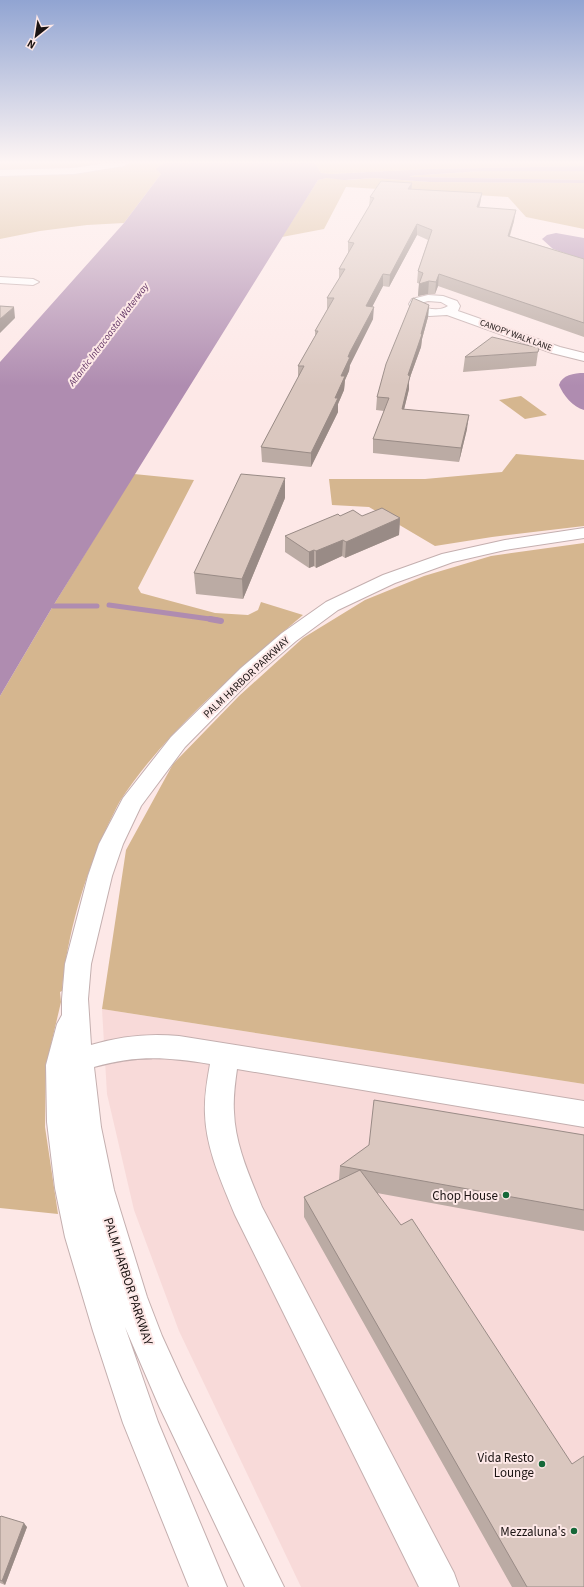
<svg xmlns="http://www.w3.org/2000/svg" width="584" height="1587" viewBox="0 0 584 1587" font-family="'Source Sans 3',sans-serif">
<style>
.built{fill:#f8dad9}
.green{fill:#d5b68f}
.water{fill:#af8cb0}
.lines{fill:none;stroke-linecap:round;stroke-linejoin:round}
.stream-far1{stroke:#af8cb0;stroke-width:5}
.stream{stroke:#af8cb0;stroke-width:6}
.minor-casing{stroke:#c4afaf;stroke-width:2}
.minor{fill:#fff;fill-rule:evenodd}
.wall{fill:#bbaba4}
.shaded-wall{fill:#998b86}
.building{fill:#dac7bf;stroke:#998b86}
.poi-dot{fill:#156839;stroke:#fde8e7;stroke-width:1.5}
.labels{text-anchor:middle;stroke-width:4;stroke-linejoin:round;paint-order:stroke}
.far-street-label{font-size:9px;fill:#1b1413;stroke:#fde8e7}
.far-water-label{font-size:10px;font-style:italic;fill:#623565;stroke:#fde8e7}
.street-label{font-size:11px;fill:#1b1413;stroke:#fde8e7}
.near-poi-label{font-size:13px;fill:#1b1413;stroke:#fde8e7;text-anchor:end}
.near-street-label{font-size:13px;fill:#1b1413;stroke:#fde8e7}
</style>
<rect width="100%" height="100%" fill="#fde8e7"/>
<path class="built" d="M102,1009L584,1084V1587H301L179,1331L134,1210L107,1094Z"/>
<path class="green" d="M0,163H163L159,166L161,174L124,223L87,225L40,231L0,239Z
M315,163H584V166L428,169L331,174L321,173Z
M481,171H584V180L413,177L409,176Z
M327,178L349,180L374,178L430,182L584,183V229L526,217L508,197L346,187L324,229L282,237L318,180Z
M521,396L547,415L525,419L499,400Z
M516,454L584,460V526L492,537L435,546L369,507L332,505L329,479H425L502,472Z
M134,474L194,480L138,588L141,593L215,613L248,615L258,610L261,602L303,615C239,670 167,729 120,801C116,808 112,817 108,825C84,877 67,935 62,991L60,992L61,1002L46,1066L45,1127L58,1214L0,1208V696L53,606Z
M584,543V1084L102,1009L126,850L173,764L239,696L303,638L365,600L424,576L491,556Z"/>
<path class="water" d="M163,163H315L321,173L331,174L428,169L584,166V171H481L409,176L413,177L584,180V183L430,182L374,178L344,180L327,178L318,180L53,606L0,696V362L124,223L161,174L156,169Z
M556,233L584,238V260L553,249L542,239L547,235Z
M584,373V410C573,407 563,395 559,385C562,375 574,373 584,373Z"/>
<g class="lines">
<path class="stream-far1" d="M109,605L217,620
M53,606H97"/>
<path class="stream" d="M210,619L221,621"/>
<defs>
<path id="minor" d="M105,163H128L124,166L74,174L0,176V170L74,168Z
M0,277L33,279L39,282L33,285L0,283Z
M428,295L443,296L457,301L460,306L458,311L560,347L584,353V361L552,353L447,315L429,316L412,309L409,304L412,299ZM428,301L441,302L448,306C440,311 429,310 421,305V303Z
M584,528V538L505,550L453,562L395,583L338,610L296,641L255,676L185,747L141,806L123,844L112,876L91,964L88,999L91,1045C121,1036 148,1033 179,1036L584,1101V1127L237,1069C235,1083 233,1098 234,1112C235,1145 250,1177 262,1207L454,1573L459,1587H419L235,1215C222,1183 206,1149 205,1114C204,1097 207,1081 210,1064C166,1057 137,1055 94,1067L101,1127L114,1190L147,1297L162,1336L183,1382L284,1587H245L159,1406L125,1327L158,1422L227,1587H189L123,1423L93,1331L65,1237L55,1188L47,1122L46,1065L57,1024L62,1015V999L65,964L88,876L99,844L123,798L171,737L241,668L282,633L326,602L383,575L442,554L505,540Z"/>
</defs>
<use href="#minor" class="minor-casing"/>
<use href="#minor" class="minor"/>
</g>
<path class="wall" d="M412,183L411,189L482,193L480,204L479,207L514,221L510,236L584,259V337L438,286L435,294H428L418,296L419,283H417L418,271L428,240L417,235L389,287L383,286L372,306L373,319L350,365L349,371L345,380L344,390L338,404V412L311,467L262,462L261,447L298,379V366L315,336V331L327,310V298L339,279V269L348,253V242L369,207L370,197Z
M429,305L428,317L422,339L421,347L409,380V389L404,409L467,429L459,462L373,453V439L384,411L376,410L377,397Z
M538,352L536,366L463,372L465,357Z
M285,498L243,599L196,594L194,573Z
M340,516H362L400,518L399,535L345,558L342,556L316,568L314,566L309,568L285,552V536Z
M584,1135V1231L377,1193L584,1587H512L304,1217V1197L339,1180L340,1166Z
M0,1517L27,1527L5,1585L0,1583Z"/>
<path class="shaded-wall" d="M412,183L411,194L408,189Z
M482,193L480,204L476,218L477,207Z
M516,210L514,221L506,247L508,236Z
M417,224V235L389,287L390,275Z
M383,274V286L366,319V306Z
M439,274L438,286L435,294L436,282Z
M429,281L428,294L418,296L419,284Z
M429,305L428,317L422,339L421,347L409,380V389L401,422L402,409L408,375Z
M14,307L15,318L0,333V319Z
M374,307L373,319L350,365L349,371L345,380L344,390L338,404V412L311,467V453L335,398L341,376L350,352Z
M469,415L467,429L459,462L461,448Z
M285,478V498L243,599L242,579Z
M400,518L399,535L345,558L346,542Z
M343,540L342,556L316,568V551Z
M314,550V566L309,568V552Z
M24,1523L27,1527L5,1585L2,1581Z"/>
<path class="building" d="M381,181L412,183L408,189L482,193L477,207L516,210L508,236L584,259V323L439,274L436,282L429,281L419,284L423,273L418,271L432,230L417,224L390,275L383,274L366,306L374,307L350,352L348,357H350L341,376H345L335,398H338L311,453L261,447L304,366H298L318,331H315L334,298H327L345,269H339L354,243L348,242L374,198L370,197Z
M413,298L429,305L421,334H422L408,375L410,376L402,409L469,415L461,448L373,439L389,398L377,397L386,364Z
M0,306L14,307L0,319Z
M492,337L539,348L538,352L465,357Z
M241,474L285,478L242,579L194,573Z
M382,508L400,518L346,542L343,540L316,551L314,550L309,552L285,536L338,514L340,516L353,510L362,516Z
M374,1100L584,1135V1210L340,1166L369,1145Z
M360,1170L401,1225L412,1219L572,1464L584,1456V1587H527L304,1197Z
M1,1516L24,1523L2,1581L0,1580V1517Z"/>
<linearGradient id="sky" x2="0" y2="1"><stop stop-color="#91a4d2"/><stop offset="0.42" stop-color="#fef5f4"/><stop offset="1" stop-color="#fef5f4" stop-opacity="0"/></linearGradient>
<rect width="584" height="386" fill="url(#sky)"/>
<g class="poi-dot">
<circle cx="506" cy="1195" r="4"/>
<circle cx="542" cy="1464" r="4"/>
<circle cx="574" cy="1531" r="4"/>
</g>
<g class="labels">
<g class="far-street-label">
<text transform="translate(516 335) rotate(20)" y="3">CANOPY WALK LANE</text>
</g>
<g class="far-water-label">
<text transform="translate(108 334) rotate(-53)" y="4">Atlantic Intracoastal Waterway</text>
</g>
<g class="street-label">
<text transform="translate(246 677) rotate(-43)" y="4">PALM HARBOR PARKWAY</text>
</g>
<g class="near-poi-label">
<text x="498" y="1200">Chop House</text>
<text x="534" y="1462">Vida Resto<tspan x="534" dy="15">Lounge</tspan></text>
<text x="566" y="1536">Mezzaluna's</text>
</g>
<g class="near-street-label">
<text transform="translate(129 1281) rotate(72)" y="5">PALM HARBOR PARKWAY</text>
</g>
</g>
<g transform="translate(36 36) rotate(210)" stroke="#fde8e7" stroke-width="3" paint-order="stroke">
<path d="M0-3L7 15L0 10L-7 15Z" fill="#1b1413"/>
<text y="-6" font-size="11" font-weight="bold" text-anchor="middle" fill="#1b1413">N</text>
</g>
</svg>
